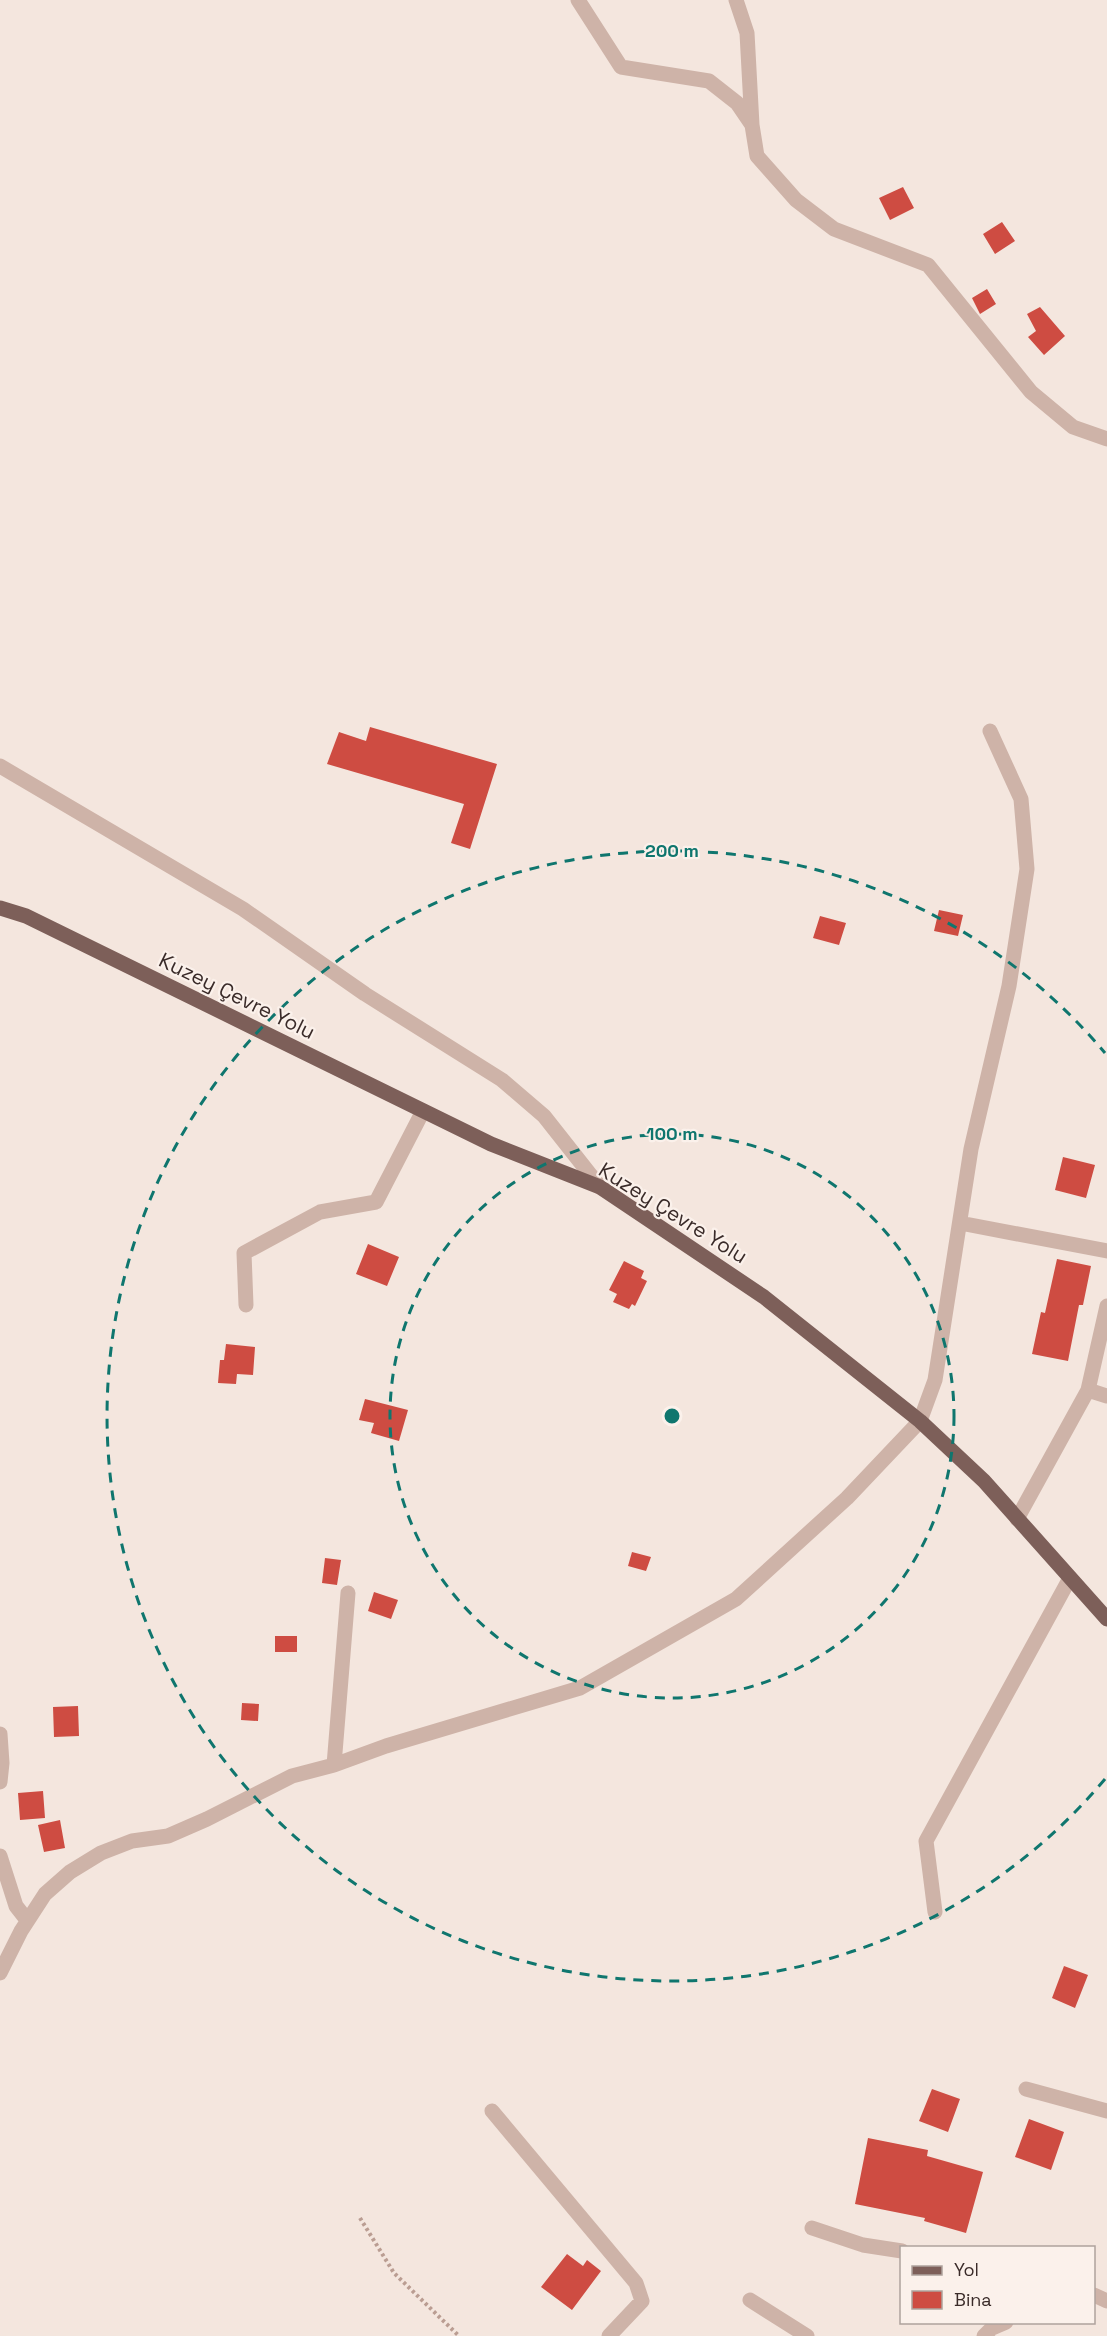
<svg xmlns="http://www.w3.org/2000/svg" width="1107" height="2336" viewBox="0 0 1107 2336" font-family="'Space Grotesk',sans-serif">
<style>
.building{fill:#ce4c42}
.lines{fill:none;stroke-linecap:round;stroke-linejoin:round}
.path{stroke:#ba9d92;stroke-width:4;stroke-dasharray:3 3;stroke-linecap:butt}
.minor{stroke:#ceb3a8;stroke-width:15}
.major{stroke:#7d5f59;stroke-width:15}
.ring{fill:none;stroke:#0f766e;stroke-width:3;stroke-dasharray:10 8}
.labels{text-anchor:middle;stroke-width:4.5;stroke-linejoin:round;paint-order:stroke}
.street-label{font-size:21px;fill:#3a2b29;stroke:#fbf1eb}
.centre{fill:#0f766e;stroke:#fbf1eb;stroke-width:3}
.ring-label{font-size:18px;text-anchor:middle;font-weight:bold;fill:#0f766e;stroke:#fbf1eb;stroke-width:4.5;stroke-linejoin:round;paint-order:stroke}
</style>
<rect width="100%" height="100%" fill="#f4e6de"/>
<path class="building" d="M903,187L914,208L890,220L879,198Z
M1002,222L1015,241L995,254L983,234Z
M987,289L996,304L980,314L972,298Z
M1040,307L1065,336L1044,355L1028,337L1036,331L1027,314Z
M370,727L497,764L470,849L451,843L464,804L327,764L339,732L366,741Z
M939,910L963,915L958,936L934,931Z
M820,916L846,923L839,945L813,938Z
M1063,1157L1095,1165L1086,1198L1055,1190Z
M368,1244L399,1257L387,1286L356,1274Z
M1057,1259L1091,1266L1083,1305H1079L1068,1361L1032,1354L1041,1312L1045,1313Z
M624,1261L644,1271L641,1278L647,1281L635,1306L632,1304L629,1309L613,1302L617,1294L609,1290Z
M226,1344L255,1347L253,1375L237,1374L236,1384L218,1383L220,1360H224Z
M365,1399L408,1410L399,1441L371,1433L374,1423L359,1420Z
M632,1552L651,1557L646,1571L628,1566Z
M325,1558L341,1560L337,1585L322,1583Z
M374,1592L398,1600L391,1619L368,1611Z
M275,1636H297V1652H275Z
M242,1703L259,1704L258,1721L241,1720Z
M78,1706L79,1736L54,1737L53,1707Z
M43,1791L45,1818L20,1820L18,1793Z
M60,1820L65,1848L44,1852L38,1825Z
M1064,1966L1088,1975L1075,2008L1052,1998Z
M932,2089L960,2099L948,2132L919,2121Z
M1029,2119L1064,2132L1051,2170L1015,2157Z
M868,2138L928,2150L927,2156L983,2172L966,2233L924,2221L925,2218L855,2204Z
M567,2254L583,2266L587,2260L601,2271L572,2310L541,2287Z"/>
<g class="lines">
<path class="path" d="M360,2218L394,2273L459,2336"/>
<path class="minor" d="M578,0L621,67L709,81L737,103L752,125
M736,0L747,33L752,125L757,156L796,200L834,229L928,265L1031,392L1073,427L1107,439
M0,766L243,909L365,994L502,1080L544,1116L600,1187
M960,1223L1107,1251
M246,1305L244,1253L320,1212L376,1202L423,1111
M1088,1390L1107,1396
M1017,1519L1088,1390L1107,1306
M0,1734L2,1763L0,1782
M334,1765L348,1593
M0,1856L16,1906L27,1920
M935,1912L926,1841L1070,1578
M0,1973L21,1931L45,1894L70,1872L101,1853L132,1841L168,1836L207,1819L292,1776L334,1765L386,1746L580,1688L736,1599L847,1498L920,1421L935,1380L971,1149L1009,986L1027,869L1021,799L990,731
M1026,2089L1107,2111
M492,2111L636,2283L642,2301L609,2336
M812,2228L863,2245L902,2251
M1094,2295L1107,2301
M750,2300L807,2336
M984,2336L992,2328L1006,2322"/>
<path class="major" d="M0,908L26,916L491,1144L600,1187L764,1297L920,1421L984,1481L1107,1619"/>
</g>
<g class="ring">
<circle cx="672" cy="1416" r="282"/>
<path d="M1105 1779A565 565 0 1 1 1105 1053"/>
</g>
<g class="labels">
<g class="street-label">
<text transform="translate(237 996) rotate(26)" y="7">Kuzey Çevre Yolu</text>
<text transform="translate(673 1213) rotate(32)" y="7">Kuzey Çevre Yolu</text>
</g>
</g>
<circle cx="672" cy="1416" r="9" class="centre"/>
<g class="ring-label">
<text x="672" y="857">200 m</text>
<text x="672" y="1140">100 m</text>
</g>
<rect x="900" y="2246" width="195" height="78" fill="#fbf1eb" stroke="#aea29d" stroke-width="1.5"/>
<rect x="912" y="2266" width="30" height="9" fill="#7d5f59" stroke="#aea29d" stroke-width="1.5"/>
<text x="954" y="2276" font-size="18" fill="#3a2b29">Yol</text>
<rect x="912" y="2291" width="30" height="18" fill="#ce4c42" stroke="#aea29d" stroke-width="1.5"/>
<text x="954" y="2306" font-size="18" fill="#3a2b29">Bina</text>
</svg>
